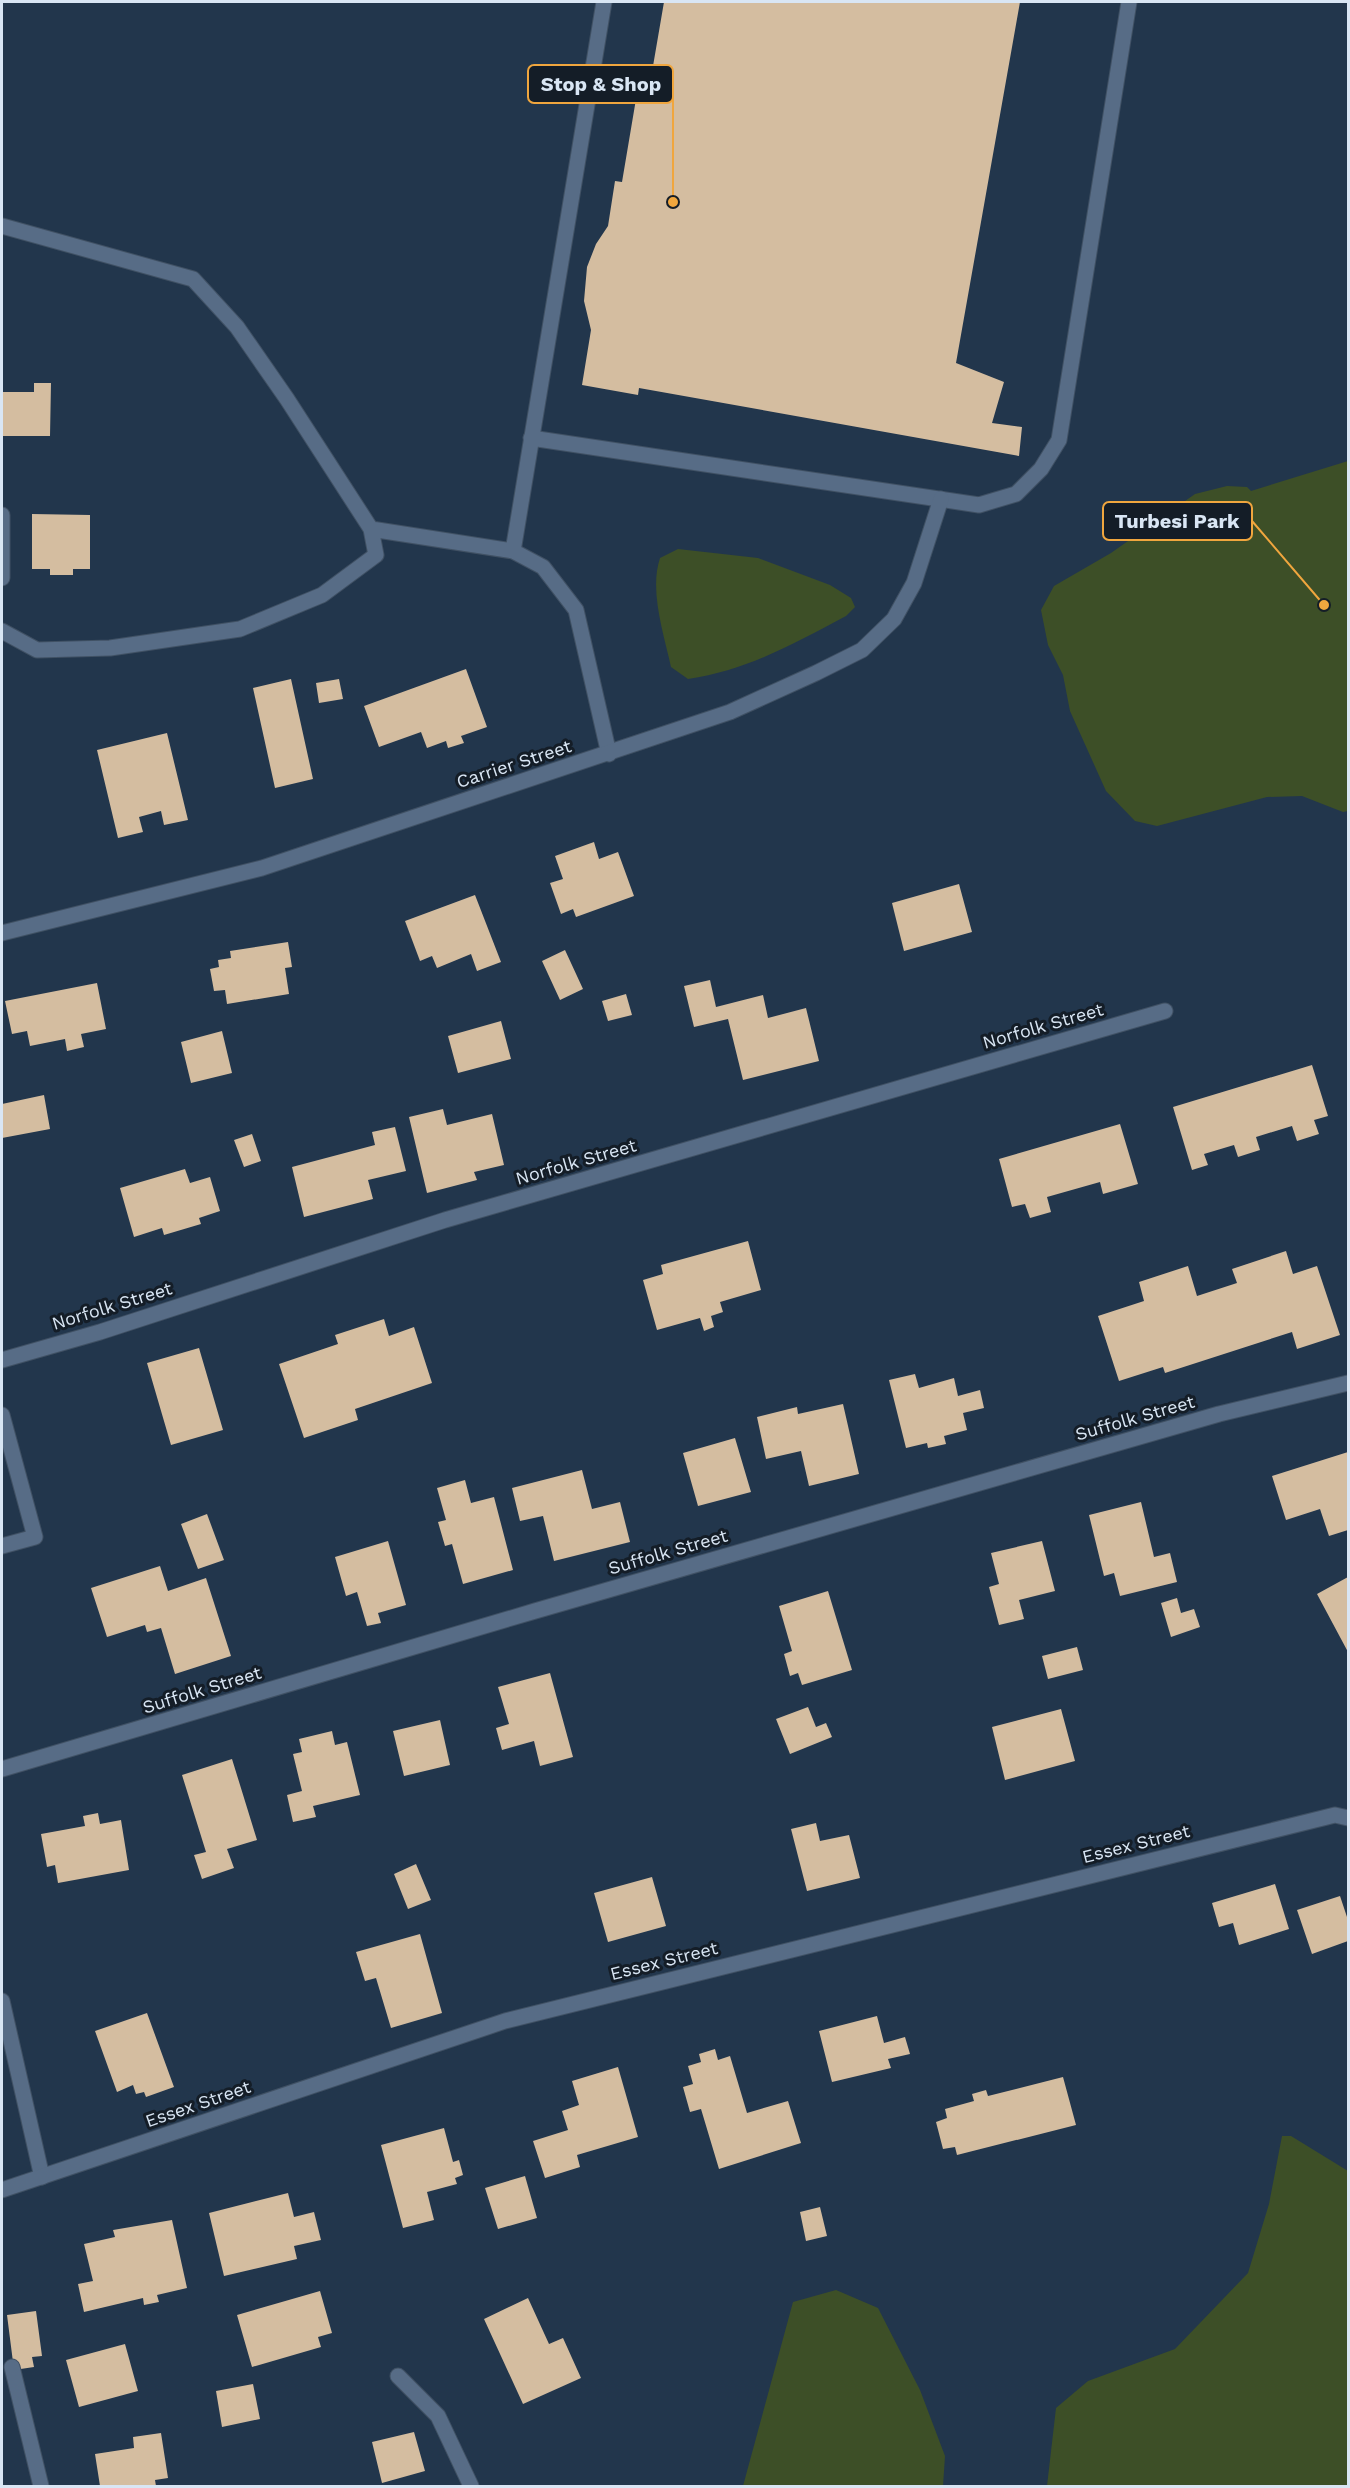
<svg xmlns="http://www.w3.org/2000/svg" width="1350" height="2488" viewBox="0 0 1350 2488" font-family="'Work Sans',sans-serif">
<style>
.green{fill:#3d4f27}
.building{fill:#d4bda0}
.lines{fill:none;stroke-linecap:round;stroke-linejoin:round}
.service-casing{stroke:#405164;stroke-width:17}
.minor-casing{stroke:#405164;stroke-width:17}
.service{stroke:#576c86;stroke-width:15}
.minor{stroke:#576c86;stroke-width:15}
.labels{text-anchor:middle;stroke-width:6;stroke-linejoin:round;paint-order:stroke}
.street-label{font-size:18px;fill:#d9e6f4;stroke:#141d27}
.leader{fill:none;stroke:#f0a63e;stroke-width:2}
.callout-dot{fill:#f0a63e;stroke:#141d27;stroke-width:2}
.callout{fill:#141d27;stroke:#f0a63e;stroke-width:2}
.callout-label{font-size:20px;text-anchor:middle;font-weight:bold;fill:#d9e6f4}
</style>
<rect width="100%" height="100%" fill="#22364c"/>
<path class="green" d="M1348,461V811L1343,812L1302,796L1267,797L1157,826L1135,821L1106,791L1070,711L1063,675L1048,645L1041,610L1054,586L1111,553L1195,494L1227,486L1247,487L1251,491Z
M678,549L758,558L830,585L851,598L855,607L846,616C793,644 748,670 688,679L671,667C664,634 649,591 660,558Z
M1282,2136H1291L1348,2171V2486H1047L1056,2408L1088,2381L1175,2349L1248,2273L1269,2204Z
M836,2290L878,2308L920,2390L945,2456L943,2486H743L793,2302Z"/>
<path class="building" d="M664,2H1020L956,363L1004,382L992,423L1022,427L1019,456L639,388L638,395L582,385L591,330L584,301L587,267L596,244L608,226L615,181L622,182L636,99L647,101Z
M34,383H51L50,436H3V392H34Z
M32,514L90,515V569H73V575H50V569H32Z
M466,669L487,727L461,736L464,743L448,748L446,741L427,748L421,732L379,747L364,706Z
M291,679L313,779L275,788L253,688Z
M339,679L343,699L319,703L316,683Z
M167,733L188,820L164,825L161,811L139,817L143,832L118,838L97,750Z
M594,842L599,859L618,852L634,896L576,917L573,909L561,914L550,883L563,879L555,856Z
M959,884L972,932L904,951L892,903Z
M475,895L501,962L477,971L471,954L437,968L432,956L420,961L405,921Z
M288,942L292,967L285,968L289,994L227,1004L225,990L214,991L210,969L219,967L218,960L231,958L230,951Z
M565,950L583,989L560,1000L542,961Z
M710,980L716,1007L763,995L768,1018L806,1008L819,1061L743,1080L728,1019L694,1027L684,986Z
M97,983L106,1029L81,1034L84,1047L67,1051L65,1039L30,1046L27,1031L12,1034L5,1001Z
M626,994L632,1015L608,1021L602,1001Z
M501,1021L511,1059L458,1073L448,1036Z
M222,1031L232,1073L191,1083L181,1042Z
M1312,1065L1328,1116L1314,1120L1319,1134L1297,1141L1292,1126L1256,1137L1260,1150L1238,1157L1234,1145L1204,1154L1208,1165L1192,1170L1173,1107Z
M44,1095L50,1129L2,1138V1104Z
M443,1109L447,1125L492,1114L504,1165L474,1172L477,1180L427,1193L409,1117Z
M1120,1124L1138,1184L1103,1194L1100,1182L1047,1197L1051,1212L1030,1218L1025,1204L1012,1207L999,1159Z
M395,1127L406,1171L368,1180L373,1199L304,1217L292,1167L375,1145L372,1132Z
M252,1134L261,1161L244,1167L234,1140Z
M185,1169L190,1183L210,1177L220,1211L199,1218L201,1224L164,1235L162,1228L134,1237L120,1188Z
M748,1241L761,1290L720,1302L723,1312L711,1316L714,1327L704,1331L700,1318L657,1330L643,1280L663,1274L661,1265Z
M1286,1251L1293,1274L1317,1266L1340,1335L1297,1349L1292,1332L1165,1373L1163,1367L1119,1381L1098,1316L1144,1301L1139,1282L1188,1266L1197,1296L1237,1283L1232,1269Z
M384,1319L389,1336L414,1327L432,1383L355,1409L358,1420L304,1438L279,1364L338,1344L335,1335Z
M199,1348L223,1430L171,1445L147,1363Z
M915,1374L919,1388L954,1378L958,1396L980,1390L984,1408L963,1413L967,1430L944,1436L946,1444L928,1448L927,1443L906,1448L889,1380Z
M843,1404L859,1474L809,1486L801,1451L766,1459L757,1417L797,1407L798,1414Z
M735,1438L751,1492L698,1506L683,1453Z
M1348,1452V1530L1329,1536L1320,1509L1286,1520L1272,1476Z
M582,1470L592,1509L620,1502L630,1542L554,1561L543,1516L520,1521L512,1488Z
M465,1480L471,1503L494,1497L513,1570L463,1584L452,1544L445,1546L438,1522L446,1520L437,1488Z
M1141,1502L1154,1557L1170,1553L1177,1582L1120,1596L1114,1573L1104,1576L1089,1515Z
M207,1514L224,1560L198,1569L181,1524Z
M388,1541L406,1605L378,1613L381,1623L367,1626L357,1592L346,1596L335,1557Z
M1042,1541L1055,1591L1019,1600L1024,1619L999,1625L989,1587L999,1584L991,1553Z
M160,1566L168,1591L206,1578L231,1656L175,1674L161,1628L147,1632L145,1625L107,1637L91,1588Z
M1348,1577V1652L1317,1594Z
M828,1591L852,1670L802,1685L798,1673L790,1676L784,1654L792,1651L779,1606Z
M1177,1598L1181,1613L1194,1609L1200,1627L1171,1637L1161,1603Z
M1077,1647L1083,1670L1048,1679L1042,1656Z
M550,1673L573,1757L540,1766L534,1741L502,1750L496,1728L509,1724L498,1687Z
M808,1707L816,1727L826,1723L832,1737L790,1754L776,1719Z
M1061,1709L1075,1761L1005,1780L992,1727Z
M440,1720L450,1765L404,1776L393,1731Z
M332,1731L335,1745L347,1742L360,1795L313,1806L316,1817L293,1822L287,1795L302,1791L293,1754L302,1752L299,1739Z
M232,1759L257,1840L227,1849L234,1868L202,1879L194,1855L206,1852L182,1775Z
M98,1813L100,1824L121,1820L129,1870L58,1883L55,1865L47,1867L41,1834L85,1826L83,1816Z
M816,1823L820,1841L849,1835L860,1878L807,1891L791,1829Z
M416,1864L431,1900L408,1909L394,1874Z
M652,1877L666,1926L608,1942L594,1893Z
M1275,1884L1289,1929L1239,1945L1233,1923L1219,1927L1212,1903Z
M1340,1896L1348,1920V1941L1312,1954L1297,1910Z
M420,1934L442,2013L391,2028L376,1978L365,1981L356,1952Z
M147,2013L174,2087L146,2097L144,2092L136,2094L133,2085L117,2092L95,2031Z
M877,2016L884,2043L905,2037L910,2054L888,2059L891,2068L832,2082L819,2031Z
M715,2049L718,2060L730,2056L747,2113L788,2101L801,2143L719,2169L701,2109L690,2112L683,2087L693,2084L688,2066L701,2062L699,2054Z
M618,2067L638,2137L577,2155L580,2167L545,2178L533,2141L568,2130L562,2111L579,2105L572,2081Z
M1063,2077L1076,2125L957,2155L955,2147L943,2149L936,2122L947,2118L945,2109L974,2101L972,2094L986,2090L988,2096Z
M444,2128L453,2162L459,2160L463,2175L455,2178L457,2184L427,2192L434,2220L403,2228L381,2145Z
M525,2176L537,2218L498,2229L485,2188Z
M288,2193L294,2217L314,2212L321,2240L294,2246L297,2259L224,2276L209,2213Z
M820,2207L827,2236L806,2241L800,2212Z
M172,2220L187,2288L157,2295L159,2302L144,2305L143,2298L84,2312L78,2284L93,2281L84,2244L115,2237L113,2230Z
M320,2291L332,2333L318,2337L321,2347L252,2367L237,2315Z
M528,2298L549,2344L563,2338L581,2378L523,2404L484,2319Z
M36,2311L42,2356L32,2357L34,2367L14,2370L7,2315Z
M125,2344L138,2391L79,2407L66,2360Z
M253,2384L260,2419L222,2427L216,2391Z
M414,2432L425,2471L382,2483L372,2442Z
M161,2433L168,2478L155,2480L156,2486H100L95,2454L134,2448L133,2437Z"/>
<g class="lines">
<defs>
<path id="service" d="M2,226L193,279L237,327L287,399L371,529L513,551L543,567L576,610L609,754
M531,438L979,505L1016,494L1041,469L1059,440L1129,2
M2,515V578
M513,551L604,2
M2,631L37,650L110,648L240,629L322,595L376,555L371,529
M2,1415L35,1537L2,1546
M2,2001L42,2177"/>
<path id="minor" d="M2,933L262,868L730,712L816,673L862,650L894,619L914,583L941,499
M2,1360L100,1332L445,1220L1165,1011
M2,1769L535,1611L1219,1414L1348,1383
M2,2190L505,2021L1335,1815L1348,1818
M12,2367L41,2486
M398,2376L438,2416L471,2486"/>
</defs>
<use href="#service" class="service-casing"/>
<use href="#minor" class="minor-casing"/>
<use href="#service" class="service"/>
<use href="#minor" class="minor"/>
</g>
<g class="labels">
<g class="street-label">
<text transform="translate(514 764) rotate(-18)" y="6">Carrier Street</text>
<text transform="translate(1043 1026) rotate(-16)" y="6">Norfolk Street</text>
<text transform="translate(576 1162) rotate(-16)" y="6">Norfolk Street</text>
<text transform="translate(112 1306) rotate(-17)" y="6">Norfolk Street</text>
<text transform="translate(1135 1418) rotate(-16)" y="6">Suffolk Street</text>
<text transform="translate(668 1552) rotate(-16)" y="6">Suffolk Street</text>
<text transform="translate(202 1690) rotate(-17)" y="6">Suffolk Street</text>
<text transform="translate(1136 1844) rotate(-14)" y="6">Essex Street</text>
<text transform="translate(664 1961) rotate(-14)" y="6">Essex Street</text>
<text transform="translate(198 2104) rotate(-19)" y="6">Essex Street</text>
</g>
</g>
<path class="leader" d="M673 202L673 84M1324 605L1252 521"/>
<g class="callout-dot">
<circle cx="673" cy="202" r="6"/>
<circle cx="1324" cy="605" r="6"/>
</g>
<g class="callout">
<rect x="528" y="65" width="145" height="38" rx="6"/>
<rect x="1103" y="502" width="149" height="38" rx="6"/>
</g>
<g class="callout-label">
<text x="601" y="91">Stop &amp; Shop</text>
<text x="1177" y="528">Turbesi Park</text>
</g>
<rect width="1350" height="2488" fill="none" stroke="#d9e6f4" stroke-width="6"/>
</svg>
